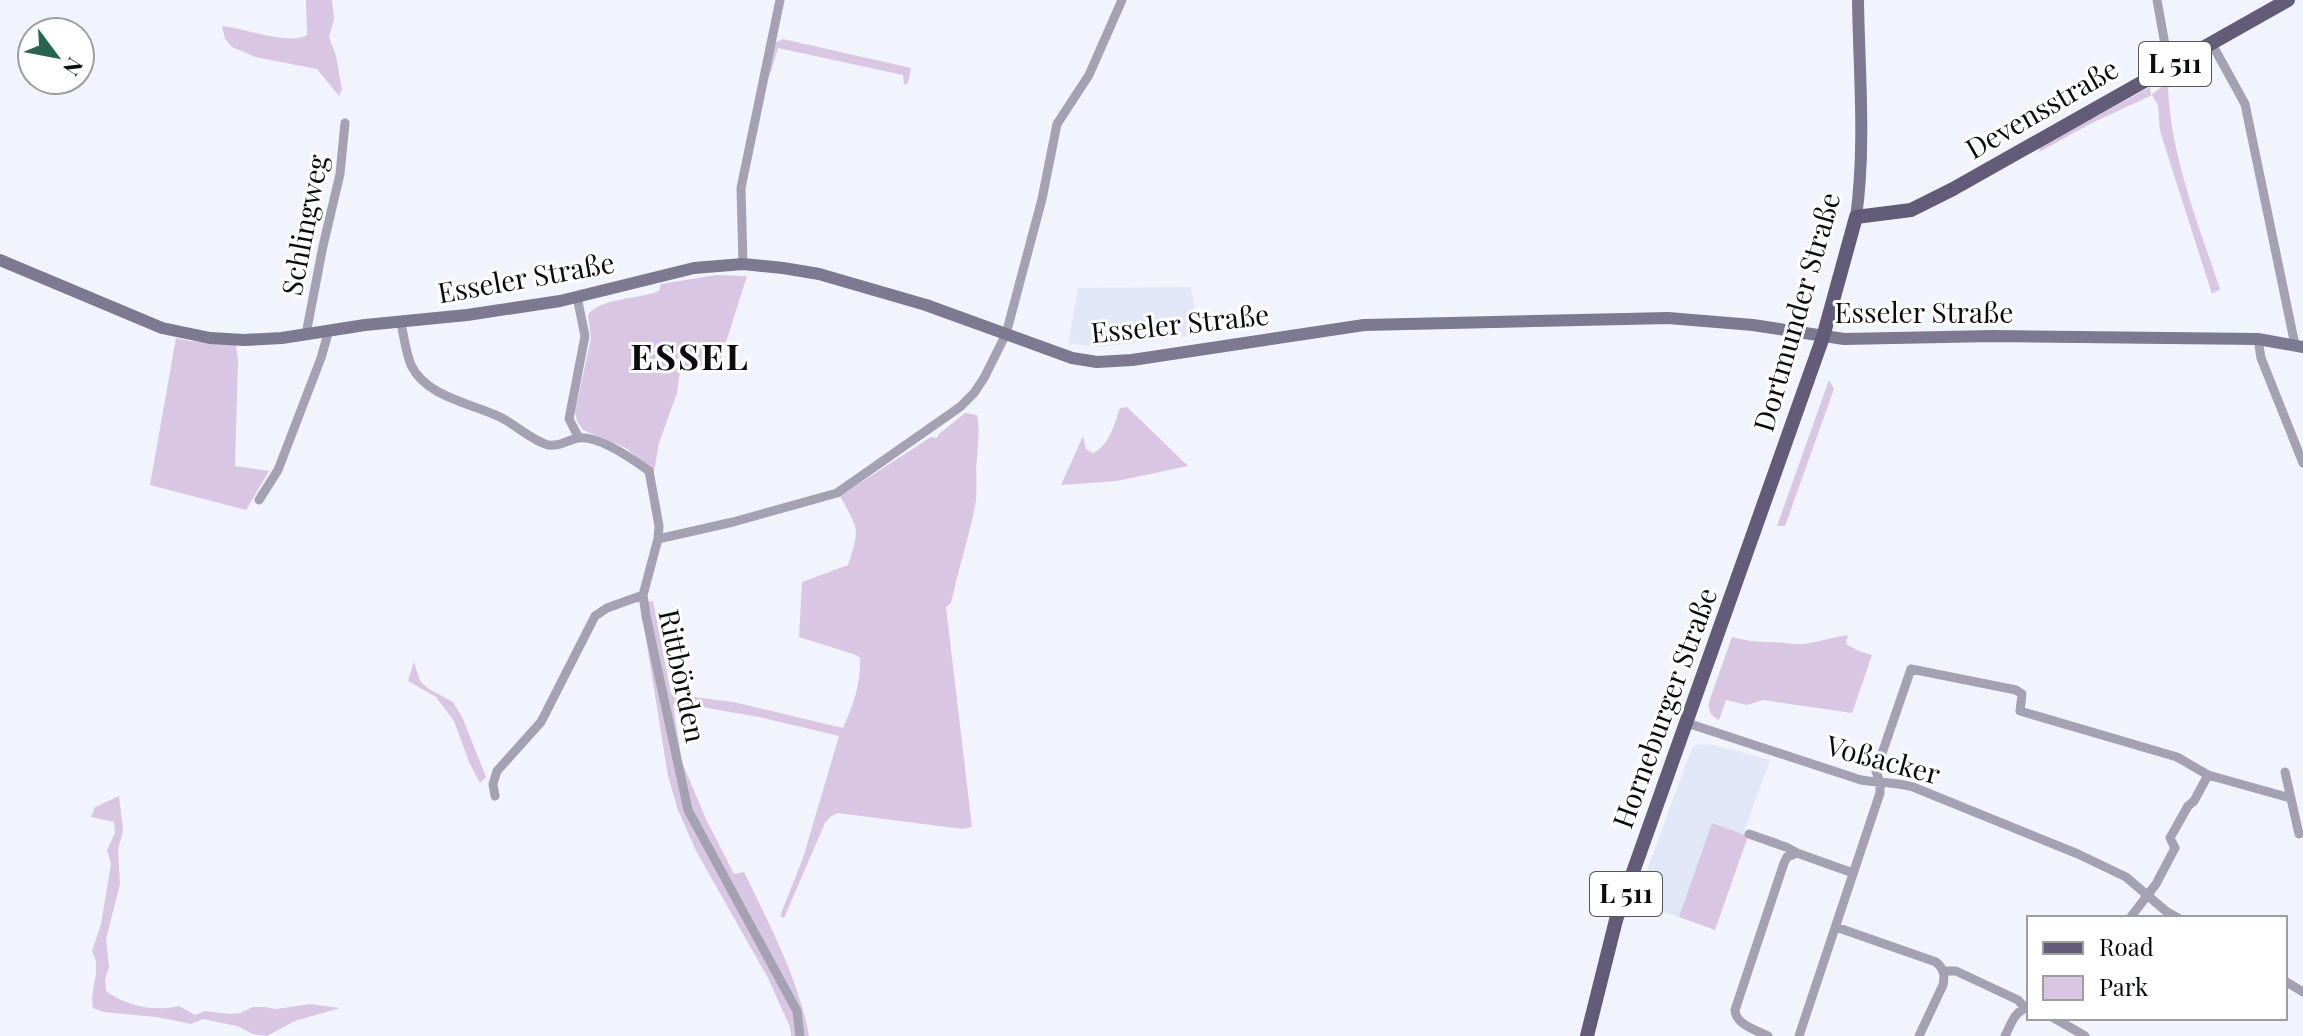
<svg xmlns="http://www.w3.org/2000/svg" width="2303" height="1036" viewBox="0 0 2303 1036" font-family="'Playfair Display',serif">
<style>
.built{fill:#e2e7f7}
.green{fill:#d9c6e2}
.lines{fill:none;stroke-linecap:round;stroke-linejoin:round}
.minor{stroke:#a4a1b2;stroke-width:9}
.secondary{stroke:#7d7991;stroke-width:12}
.primary{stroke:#625c79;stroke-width:14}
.labels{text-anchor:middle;stroke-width:6;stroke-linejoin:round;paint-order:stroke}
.shield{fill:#fff;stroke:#545557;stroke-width:2}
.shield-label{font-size:26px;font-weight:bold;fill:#0b0c0f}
.street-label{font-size:28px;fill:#0b0c0f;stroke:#fff}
.district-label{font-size:36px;font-weight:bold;letter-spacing:2px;fill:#0b0c0f;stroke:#fff}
</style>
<rect width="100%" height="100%" fill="#f1f4fd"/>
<path class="built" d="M1191,287L1199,335L1099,347L1068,343L1078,288Z
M1700,744L1714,745L1770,760L1743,834L1712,824L1679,917L1635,903L1690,753L1693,747Z"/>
<path class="green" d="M306,0H332L334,19L329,37L336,56L342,90L339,96L317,69L255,57L232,47L225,39L222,26C244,28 290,46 307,35Z
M783,39L911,68L908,83L904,85L903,75L778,48L771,72L766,80L774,43Z
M2180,73L2168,88C2171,157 2198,223 2220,289L2212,294L2160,131L2158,105L2152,95L2090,124L2039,152L2040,147L2150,87L2151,95Z
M716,275L747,276L720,361L717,365L680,371L677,393L659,443L654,472L626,448L583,430L577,421L575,412L591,338L588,315C599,298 640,299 659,291L661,284Z
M176,338L190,341L236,345L238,360L235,466L269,471L246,510L150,485Z
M1829,380L1834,389L1785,526H1777Z
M1127,407L1188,466L1117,481L1061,485L1083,436L1086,449L1093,453C1110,445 1114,424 1120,408Z
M965,413L977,415C980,431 978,441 977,458C975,474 978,491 975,507C968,540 958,571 951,603L946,607L972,827L962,829L838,813L830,817L825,823L784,918L780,916L803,858L839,736L759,717L690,705H673L682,762L706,819L734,874L744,872C769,924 799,979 809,1036H791L790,1027L768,978L696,851L678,810L668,776L640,602L653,601L671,694L733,702L843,728C853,705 861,684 860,658L856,655L799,637L802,582L848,565C860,527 859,531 840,496L931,437L937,438L939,434Z
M1848,635L1846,644L1859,651L1872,655L1852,713L1763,700L1747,705L1726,700L1719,720C1711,716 1708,711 1709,702L1732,637C1748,641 1756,642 1771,642C1782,642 1792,645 1804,644C1819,642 1833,637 1848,635Z
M414,662L420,681L429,689L453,702L463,719L486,777L480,783L469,762L454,721L436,697L408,681Z
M119,796L123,830L118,850L120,884L106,939L109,967L105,979L106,991C127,1006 153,1012 179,1006L195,1015L205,1011L231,1014L240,1013L253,1007H265L276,1009L310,1004L340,1008L295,1021L267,1036L253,1034L237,1026L203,1019L191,1024L156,1017L103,1012L93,1008C89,988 103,970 92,951L101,924L111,864L107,850L115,833L114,822L91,817L95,807Z
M1712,823L1748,836L1715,930L1679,917Z"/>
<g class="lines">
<path class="minor" d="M2157,0L2169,67
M2212,44L2245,104L2295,345
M743,264L741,188L780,0
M577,297L585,336L569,419L579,438
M401,323C404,337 406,353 411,365C426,397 471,403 500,417C516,425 531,440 548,445C560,447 567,440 578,438C598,435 634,460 649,471L659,526L658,539L643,595L646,616L688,810L797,1011L800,1036
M306,334L323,246L340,174L345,123
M2258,339L2261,358L2303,463
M259,500L278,470L321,358L329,330
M658,539L733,522L837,493L960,407L974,393L984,378L1006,334L1042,199L1057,124L1089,75L1122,0
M1687,723L1861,780C1879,783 1896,782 1913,787L2078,854L2126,877L2167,912L2178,918
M2285,772L2299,834
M495,796L493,784L497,771L541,722L595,616L607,608L643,595
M1749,834L1786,847L1797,853
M2130,918L2156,884L2175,848L2170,838L2188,806L2194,801L2208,775
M1836,927L1936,962C1944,969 1945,975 1943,985L1919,1036
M1944,971H1956L2018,1000L2025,1008
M2285,981L2303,992
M2054,1018L2085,1036
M1768,1036C1756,1030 1736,1025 1735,1010L1784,863L1787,857L1797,853L1853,873
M1799,1036L1880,793V783L1876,771L1911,669L2016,690L2022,694L2020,711L2177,757L2208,775L2290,798
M2005,1036C2011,1024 2015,1010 2029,1007"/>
<path class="secondary" d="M1856,217C1866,146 1859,71 1858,0
M0,260L162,328L210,338L244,340L282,338L365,325L467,315L560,301L694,268L743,264L783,268L819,274L926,305L1072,358L1097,362L1132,360L1364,325L1668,318L1753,325L1844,339L1993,336L2258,339L2303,347"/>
<path class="primary" d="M1587,1036L1616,920L1823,337L1856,217L1911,210L1953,189L2288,0"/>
</g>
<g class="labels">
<g class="shield">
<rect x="2139" y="42" width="72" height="44" rx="6"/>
<rect x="1590" y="872" width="72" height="44" rx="6"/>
</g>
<g class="shield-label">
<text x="2175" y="73">L 511</text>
<text x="1626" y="903">L 511</text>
</g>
<g class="street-label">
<text transform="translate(2042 109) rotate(-30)" y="10">Devensstraße</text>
<text transform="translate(305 225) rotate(-79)" y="10">Schlingweg</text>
<text transform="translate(526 278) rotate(-10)" y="10">Esseler Straße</text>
<text transform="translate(1797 312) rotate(-74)" y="10">Dortmunder Straße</text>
<text x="1924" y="323">Esseler Straße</text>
<text transform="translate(1180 324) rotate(-6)" y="10">Esseler Straße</text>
<text transform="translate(682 676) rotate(78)" y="10">Rittbörden</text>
<text transform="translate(1665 708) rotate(-70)" y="10">Horneburger Straße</text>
<text transform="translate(1883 760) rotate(15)" y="10">Voßacker</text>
</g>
<g class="district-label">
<text x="690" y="370">ESSEL</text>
</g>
</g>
<rect x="2027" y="916" width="260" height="104" fill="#ffffff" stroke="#9d9e9f" stroke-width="2"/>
<rect x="2043" y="942" width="40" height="12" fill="#625c79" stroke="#9d9e9f" stroke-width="2"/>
<text x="2099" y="956" font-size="24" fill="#0b0c0f">Road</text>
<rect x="2043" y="976" width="40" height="24" fill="#d9c6e2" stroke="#9d9e9f" stroke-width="2"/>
<text x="2099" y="996" font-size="24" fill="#0b0c0f">Park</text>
<g transform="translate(56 56) rotate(122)"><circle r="38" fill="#ffffff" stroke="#9d9e9f" stroke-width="2"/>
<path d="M0-6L14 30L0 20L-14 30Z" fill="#286450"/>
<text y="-12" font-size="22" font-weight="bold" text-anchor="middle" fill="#0b0c0f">N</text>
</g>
</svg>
